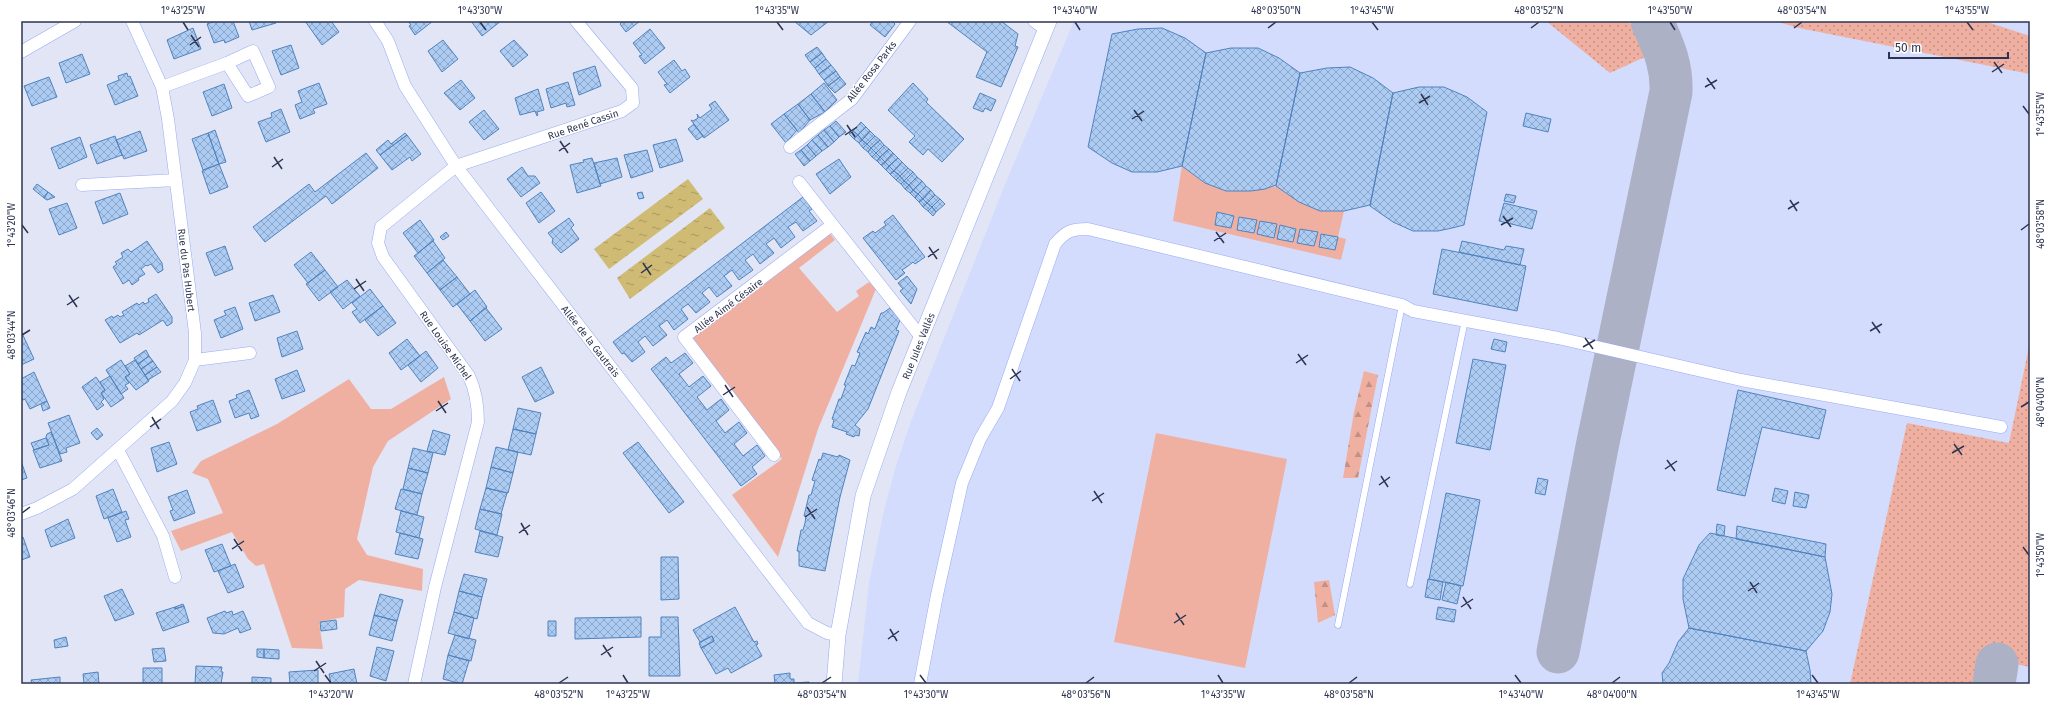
<svg xmlns="http://www.w3.org/2000/svg" width="2051" height="705" viewBox="0 0 2051 705" font-family="'Fira Sans',sans-serif">
<style>
.built{fill:#d3dcfd}
.grass{fill:url(#grass-dots)}
.forest{fill:url(#forest-firs)}
.park{fill:#f0b0a1}
.water{fill:url(#water-ripples)}
.lines{fill:none;stroke-linecap:round;stroke-linejoin:round}
.taxiway{stroke:#acb1c5;stroke-width:43}
.building{fill:url(#building-cross-hatch);stroke:#5083bf}
.service-casing{stroke:#99aaf3;stroke-width:7}
.minor-casing{stroke:#99aaf3;stroke-width:13}
.tertiary-casing{stroke:#99aaf3;stroke-width:16}
.service{stroke:#fff;stroke-width:6}
.minor{stroke:#fff;stroke-width:12}
.tertiary{stroke:#fff;stroke-width:15}
.ticks{fill:none;stroke:#2d3452;stroke-width:1.5}
.labels{text-anchor:middle;stroke-width:3;stroke-linejoin:round;paint-order:stroke}
.street-label{font-size:10px;fill:#2d3452;stroke:#fff}
.neatline{fill:none;stroke:#2d3452;stroke-width:1.5}
.ticks-label{font-size:10px;text-anchor:middle;fill:#2d3452}
</style>
<defs>
<pattern id="grass-dots" width="8" height="8" patternUnits="userSpaceOnUse"><rect width="8" height="8" fill="#f0b0a1"/><path d="M2 2h.1M6 6h.1" fill="none" stroke="#c39086" stroke-width="1.8" stroke-linecap="round"/></pattern>
<pattern id="forest-firs" width="22" height="20" patternUnits="userSpaceOnUse"><rect width="22" height="20" fill="#f0b0a1"/><path d="M5 1l3.5 6h-7zM16 11l3.5 6h-7z" fill="#c39086"/></pattern>
<pattern id="water-ripples" width="26" height="14" patternUnits="userSpaceOnUse"><rect width="26" height="14" fill="#d0bb74"/><path d="M2 4q2-2 4 0t4 0M15 11q2-2 4 0t4 0" fill="none" stroke="#a99962"/></pattern>
<pattern id="building-cross-hatch" width="8" height="8" patternUnits="userSpaceOnUse"><rect width="8" height="8" fill="#adccf3"/><path d="M0 0l8 8M0 8l8-8" fill="none" stroke="#8da6c7"/></pattern>
</defs>
<rect width="100%" height="100%" fill="#e1e5f5"/>
<path class="built" d="M1074,21H2030V684H858L869,583L884,511L895,469L910,424L1006,182Z"/>
<path class="grass" d="M1546,21H1628L1640,34L1649,55L1610,73Z
M1775,21H1984L2030,36V74L1799,28Z
M2030,342V667L1987,658L1982,684H1850L1907,423L2009,443Z"/>
<path class="forest" d="M1364,371L1378,375L1358,478H1343L1354,412Z
M1329,580L1335,615L1318,623L1314,582Z"/>
<path class="park" d="M1182,166C1216,194 1235,195 1277,186L1299,202L1320,211H1344L1338,237L1346,239L1341,260L1173,221Z
M829,232L835,240L799,268L837,312L859,296L856,291L869,282L876,289L818,429L778,557L732,495L782,459L692,337Z
M444,377L451,399L388,441L373,467L357,539L367,555L423,569L422,591L359,580L345,589L344,617L319,622L323,649L292,648L264,564L256,566L248,559L232,532L181,551L171,531L223,513L208,479L192,473L201,461L277,424L349,379L371,409H391Z
M1156,433L1287,459L1245,668L1114,642Z"/>
<path class="water" d="M688,179L703,199L609,269L594,249Z
M710,208L725,228L630,299L617,278Z"/>
<g class="lines">
<path class="taxiway" d="M1558,652L1597,447L1671,92C1672,64 1663,46 1652,21
M1994,684L1997,664"/>
</g>
<path class="building" d="M215,21H233L239,37L225,43L224,40L214,43L207,24Z
M249,21H275L276,23L252,30Z
M305,21H331L339,32L322,45Z
M408,21H433L415,35L409,26L411,25Z
M471,21H501L482,36Z
M621,21H640L626,32L620,24L622,22Z
M794,21H829L811,35Z
M873,21H892L895,24L885,37L870,25Z
M946,21H1001L1018,34L1015,46L1018,47L1001,87L976,77L987,52Z
M193,28L201,49L174,59L167,40Z
M1162,28L1185,38L1206,53L1182,166L1157,172H1132L1112,163L1088,147L1112,34L1138,29Z
M650,29L665,48L645,64L639,56L642,55L633,43Z
M443,40L458,59L442,72L428,51Z
M514,40L528,55L513,67L500,51Z
M291,45L299,68L281,75L272,51Z
M817,47L822,53L810,62L805,55Z
M1231,48H1258L1279,58L1300,73L1276,185L1265,189L1251,191H1226L1205,183L1182,166L1206,53Z
M822,53L826,59L815,68L810,62Z
M82,54L90,74L66,83L59,63Z
M826,59L831,65L819,74L815,68Z
M674,60L682,71L685,69L690,77L670,93L664,85L667,84L658,72Z
M831,65L836,71L824,80L819,74Z
M595,66L601,86L579,95L573,73Z
M1350,67L1373,78L1393,93L1370,205L1344,211H1320L1299,202L1276,186L1300,73L1327,68Z
M836,71L840,77L828,86L824,80Z
M127,73L128,77L130,76L138,96L115,105L107,85L119,80L118,76Z
M49,77L57,97L32,106L24,86Z
M840,77L846,84L835,93L828,86Z
M461,80L475,98L460,110L444,93Z
M568,82L575,105L567,107L566,103L551,108L546,89Z
M319,83L327,104L313,109L315,113L300,119L295,105L302,102L298,91Z
M824,83L837,100L825,112L811,94Z
M913,83L928,99L926,102L964,139L942,162L928,149L923,155L909,142L915,136L888,110Z
M224,84L232,108L212,116L203,92Z
M1419,87H1444L1467,97L1487,112L1464,225L1452,228L1438,231H1413L1393,222L1370,206L1393,93Z
M538,89L544,110L537,112L538,115L537,116L535,111L520,115L515,98Z
M980,93L996,100L991,111L985,108L983,112L973,108Z
M811,94L825,112L810,120L798,104Z
M715,101L729,120L704,138L691,120L693,121L698,118L697,114L700,118L712,109L709,105Z
M798,104L810,120L799,133L784,114Z
M281,109L290,132L266,142L258,122L272,117L271,113Z
M484,110L499,129L484,140L469,122Z
M1526,113L1551,119L1548,132L1523,126Z
M784,114L797,130L786,143L771,124Z
M836,121L846,132L839,137L830,126Z
M861,122L866,127L858,135L853,131Z
M694,124L703,136L697,140L688,129Z
M830,126L839,137L834,142L824,130Z
M866,127L870,131L862,140L858,135Z
M215,130L226,162L219,164L208,133Z
M824,130L834,142L828,147L818,135Z
M140,131L147,151L124,159L116,140Z
M853,131L858,135L854,139L849,134Z
M870,131L875,136L867,144L862,140Z
M208,133L219,164L203,170L192,139Z
M405,133L407,135L380,155L376,150L388,140L391,144Z
M407,135L421,154L412,161L410,157L392,170L380,155Z
M818,135L828,147L822,151L812,140Z
M858,135L862,140L859,143L854,139Z
M115,136L122,155L97,164L90,145Z
M875,136L880,140L871,148L867,144Z
M80,137L87,157L59,169L51,148Z
M676,139L683,161L660,168L653,145Z
M812,140L822,151L816,156L807,145Z
M862,140L867,144L863,148L859,143Z
M880,140L884,145L876,153L871,148Z
M867,144L871,148L868,152L863,148Z
M807,145L816,156L810,161L801,150Z
M884,145L889,149L880,157L876,153Z
M871,148L876,153L872,157L868,152Z
M889,149L893,153L885,162L880,157Z
M647,150L653,171L631,178L624,155Z
M801,150L810,161L804,166L795,154Z
M366,153L378,168L332,204L326,196L265,242L253,227L309,184L315,192Z
M876,153L880,157L877,161L872,157Z
M893,153L898,158L889,166L885,162Z
M880,157L885,162L881,165L877,161Z
M592,158L601,186L577,193L570,165L584,162L583,160Z
M617,158L622,177L600,184L594,163Z
M898,158L902,162L894,171L889,166Z
M839,159L851,177L830,194L816,174Z
M885,162L889,166L886,170L881,165Z
M902,162L908,168L900,176L894,171Z
M219,164L228,187L210,194L202,171Z
M889,166L894,171L890,174L886,170Z
M522,167L528,176H535L540,183L521,197L507,179Z
M908,168L913,172L904,181L900,176Z
M894,171L900,176L896,180L890,174Z
M913,172L917,177L909,185L904,181Z
M900,176L904,181L901,184L896,180Z
M917,177L922,181L913,190L909,185Z
M904,181L909,185L905,189L901,184Z
M922,181L926,186L918,194L913,190Z
M37,184L48,192L44,198L33,189Z
M909,185L913,190L910,193L905,189Z
M926,186L931,190L923,199L918,194Z
M913,190L918,194L915,198L910,193Z
M931,190L935,195L927,203L923,199Z
M48,192L55,197L47,200L44,198Z
M541,192L555,211L539,223L526,203Z
M642,192L644,198L639,199L637,193Z
M120,193L128,214L103,224L95,202Z
M918,194L923,199L919,202L915,198Z
M1506,194L1516,196L1514,203L1504,201Z
M935,195L940,199L932,207L927,203Z
M803,197L812,209L809,211L817,221L803,231L796,222L788,227L795,237L781,248L774,238L766,244L774,253L760,264L753,254L745,260L753,270L739,280L732,270L724,276L732,286L717,297L709,287L702,293L710,302L696,313L688,304L681,309L688,319L674,330L667,320L659,326L667,335L653,346L645,336L638,342L645,352L632,362L624,353L622,354L613,342Z
M923,199L927,203L923,207L919,202Z
M940,199L945,204L936,212L932,207Z
M67,203L77,228L59,235L49,209Z
M927,203L932,207L928,211L923,207Z
M1504,203L1537,211L1532,229L1499,221Z
M932,207L936,212L933,216L928,211Z
M1217,212L1234,216L1231,228L1215,225Z
M893,215L925,257L915,264L913,262L908,266L902,270L905,273L896,280L863,238L873,231L875,233L886,225L884,222Z
M1239,217L1257,220L1254,233L1237,230Z
M569,218L574,225L571,228L579,239L561,253L552,243L553,239L548,233Z
M420,220L434,240L418,253L403,233Z
M1260,221L1277,224L1274,238L1257,234Z
M1280,225L1296,229L1293,242L1277,239Z
M1300,229L1318,232L1314,246L1297,243Z
M446,232L449,236L443,240L440,237Z
M1321,234L1338,237L1335,250L1319,247Z
M147,241L162,263L163,270L158,273L151,264L147,266L146,265L141,269L145,274L138,278L139,280L132,285L129,280L123,284L113,267L117,264L115,262L123,257L121,253L128,249L131,252Z
M433,241L445,258L427,273L414,256Z
M1462,241L1504,250L1506,246L1524,249L1520,265L1459,252Z
M225,246L233,269L215,276L206,253Z
M1442,249L1526,266L1517,311L1433,294Z
M311,252L325,270L308,283L294,265Z
M443,260L457,277L440,290L427,273Z
M325,270L338,287L319,301L306,284Z
M907,276L917,289L911,304L900,291L903,289L898,283Z
M457,277L470,294L453,307L440,290Z
M347,280L360,296L343,309L330,292Z
M370,289L383,306L360,323L352,312L357,309L352,303Z
M475,290L487,307L470,321L457,304Z
M156,294L172,317V323L167,326L163,320L139,335L137,333L120,343L105,320L112,316L113,318L118,315L120,317L124,315L122,312L137,303L139,305L143,302L145,304L149,302L148,299Z
M273,295L280,312L255,321L249,303Z
M383,306L396,323L378,336L365,320Z
M235,307L243,329L221,338L214,320L226,315L224,311Z
M486,308L502,329L485,341L470,321Z
M890,308L900,320L896,330L899,331L868,409L855,425L860,429L859,436L855,435L854,437L846,434L847,432L832,427L834,420L832,419L839,399H841L846,385H844L852,365L855,366L860,353L857,352L866,332L868,334L871,327L875,329L881,313H883Z
M21,331L34,359L21,365Z
M297,331L303,349L282,357L277,338Z
M407,339L420,356L401,370L389,353Z
M1494,339L1507,342L1505,352L1491,349Z
M146,350L149,356L138,364L134,358Z
M426,351L438,368L421,382L408,365Z
M685,353L693,363L679,374L689,387L703,376L711,386L697,397L707,410L721,399L729,410L716,421L725,433L739,422L747,433L734,444L743,456L757,445L765,456L752,467L757,474L741,486L651,369L666,357L671,363Z
M149,356L153,361L141,369L138,364Z
M1473,359L1506,365L1490,450L1456,443Z
M121,360L130,374L125,377L129,383L125,385L128,389L121,394L106,370Z
M135,360L149,381L136,390L125,377L130,374L125,366Z
M153,361L157,367L145,375L141,369Z
M157,367L161,372L148,380L145,375Z
M541,367L554,393L535,402L522,377Z
M297,370L305,391L282,399L275,379Z
M34,372L47,401L30,409L25,399L23,400L21,397V379Z
M110,376L124,398L111,407L101,393L105,390L100,382Z
M96,377L105,390L101,393L104,399L101,402L104,405L97,410L82,387Z
M249,390L259,416L251,419L249,413L235,418L229,401L237,398L236,395Z
M1738,390L1826,410L1819,439L1762,427L1745,496L1717,490Z
M213,400L221,422L197,431L190,412L198,409L197,406Z
M47,401L50,408L43,411L41,404Z
M518,408L541,413L536,434L513,429Z
M69,415L80,443L66,448L67,452L60,454L48,423Z
M97,428L103,435L97,440L91,433Z
M513,429L536,434L531,455L508,450Z
M433,430L450,435L445,455L427,451Z
M51,432L62,461L40,468L33,450L49,445L46,437L47,434Z
M46,438L49,445L34,450L31,443Z
M169,442L177,464L157,472L151,448Z
M638,442L684,502L669,513L623,453Z
M496,447L518,452L513,473L491,467Z
M413,448L433,453L428,473L408,468Z
M823,453L838,457L839,455L850,460L840,497L825,571L799,566V551H797L801,530H803L805,523L806,516H804L809,495H811L815,481L812,480L819,459L821,460Z
M21,461L27,478L21,480Z
M491,467L513,473L508,493L486,488Z
M408,468L428,473L422,494L403,489Z
M1538,478L1548,480L1545,495L1535,493Z
M486,488L507,493L501,514L480,509Z
M1775,488L1788,491L1785,504L1772,501Z
M113,489L122,512L104,519L96,496Z
M401,489L422,494L417,515L395,509Z
M187,490L195,513L174,521L170,511L173,510L168,497Z
M1795,492L1809,495L1806,508L1793,506Z
M1446,493L1480,500L1463,586L1429,579Z
M480,509L502,514L497,535L475,529Z
M126,511L129,519L125,520L131,537L117,542L108,518Z
M401,511L424,517L419,538L396,532Z
M68,519L75,538L51,547L45,530Z
M1717,524L1725,526L1724,536L1716,535Z
M1737,526L1826,544L1825,557L1736,539Z
M480,531L503,537L498,557L475,552Z
M400,533L423,539L418,559L395,554Z
M1710,533L1825,557L1832,594L1830,612L1823,631L1806,651L1689,628L1683,599V579L1699,545Z
M23,537L30,557L21,560V538Z
M222,544L231,566L214,572L205,550Z
M661,557H678L679,599L661,600Z
M235,564L244,587L228,593L218,571Z
M464,574L487,579L482,597L459,591Z
M1428,579L1443,582L1440,600L1425,597Z
M1446,582L1461,586L1457,604L1442,600Z
M122,589L134,614L115,621L104,596Z
M459,591L482,597L477,619L454,612Z
M380,594L403,600L397,621L374,615Z
M183,604L184,606L175,609V607Z
M184,606L189,622L163,631L156,613L175,607V609Z
M735,607L754,642L757,641L758,644L756,645L762,656L731,673L728,668L716,674L701,648L714,641L712,636L700,642L693,630Z
M1438,607L1456,610L1454,622L1436,619Z
M225,611L226,613L232,611L233,615L243,611L251,629L240,633L238,628L224,634L213,633L207,618Z
M454,612L474,618L469,639L448,633Z
M374,615L397,621L392,641L369,635Z
M641,617V637L575,639V618Z
M661,617H678L680,676H649V637H661Z
M336,620L337,629L321,631L320,622Z
M548,621H556V636H548Z
M1689,628L1806,651L1810,670L1811,684H1663L1662,673L1669,663L1678,642Z
M455,635L476,640L471,661L448,655Z
M712,636L714,641L701,648L699,643Z
M66,637L68,646L55,648L54,640Z
M377,647L394,651L386,681L370,676Z
M164,648L166,661L154,662L152,649Z
M257,649H264V658L257,657Z
M264,649L279,650V659L264,658Z
M448,655L469,661L462,684L443,679Z
M196,666L222,667L221,672H223L221,684H195Z
M143,668H162V684H143Z
M354,669L357,684H331L329,674Z
M318,670V684H290L289,672Z
M98,672L99,684H81L84,683L83,674Z
M790,673V679H794V683L809,682V684H775L774,675Z
M60,677V684H32L31,680Z
M252,677L271,678V684H252Z"/>
<g class="lines">
<defs>
<path id="service" d="M1410,584L1465,320
M1338,625L1402,305"/>
<path id="minor" d="M375,21L388,41L405,86L456,166L808,623L827,633L838,635
M1034,21L1046,30
M21,52L75,21
M162,87L227,63L253,51L269,87L248,96L227,63
M790,147L852,99L910,21
M799,182L921,337
M82,185L176,180
M195,360L250,353
M118,450L163,536L175,577
M774,455L684,337L832,225
M21,514L37,508L73,489L172,401L185,383L195,360V333L168,119L162,87L132,21
M414,684L435,587L478,422C478,405 476,391 469,376L383,257L378,243L381,227L456,166L622,111L633,103L632,88L576,21
M920,684L937,595L962,483L980,439L998,408L1055,244C1066,231 1071,229 1088,229L1402,305L1413,311L1558,338L1741,380L2001,427"/>
<path id="tertiary" d="M834,684L838,635L863,496L899,392L1049,21"/>
</defs>
<use href="#service" class="service-casing"/>
<use href="#minor" class="minor-casing"/>
<use href="#tertiary" class="tertiary-casing"/>
<use href="#service" class="service"/>
<use href="#minor" class="minor"/>
<use href="#tertiary" class="tertiary"/>
</g>
<path class="ticks" d="M183,22L188,30M480,22L486,30M777,22L783,30M1075,22L1080,30M1372,22L1378,30M1670,22L1675,30M1967,22L1973,30M1268,28L1276,22M1531,28L1539,22M1794,28L1802,22M191,35L199,47M190,45L201,37M1994,62L2002,73M1992,72L2004,64M1707,78L1715,89M1705,87L1717,80M1421,94L1428,105M1419,103L1430,96M2023,106L2029,114M1134,110L1142,121M1132,119L1144,111M847,125L855,137M845,135L857,127M560,141L568,153M559,151L570,143M274,157L282,169M272,167L283,159M1790,200L1797,211M1788,209L1799,202M1503,216L1511,227M22,225L28,233M1501,225L1513,218M2021,230L2029,224M1216,232L1224,243M1214,241L1226,233M929,247L937,259M928,257L939,249M643,263L651,275M641,273L652,265M356,279L364,291M354,289L366,281M69,295L77,307M67,305L79,297M1872,322L1880,333M1870,331L1882,324M22,335L30,330M1585,338L1593,349M1583,347L1595,340M1298,354L1306,365M1296,363L1308,355M1012,369L1020,381M1010,379L1021,371M725,385L733,397M723,395L735,387M438,401L446,413M2021,407L2029,402M436,411L448,403M152,417L159,429M150,427L161,419M1954,444L1962,455M1952,453L1964,446M1667,460L1675,471M1665,469L1677,461M1381,476L1388,487M1379,485L1390,477M1094,491L1102,503M1092,501L1104,493M807,507L815,519M22,513L30,507M805,517L817,509M521,523L528,535M519,533L530,525M234,539L242,551M2023,547L2029,555M232,549L244,541M1750,582L1757,593M1748,591L1759,583M1463,597L1471,609M1461,607L1473,599M1176,613L1184,625M1174,623L1186,615M890,629L897,641M888,639L899,631M603,645L611,657M601,655L613,647M316,661L324,673M314,671L326,663M325,675L331,683M623,675L628,683M920,675L926,683M1218,675L1223,683M1515,675L1521,683M1812,675L1818,683M559,683L568,677M822,683L831,677M1086,683L1094,677M1349,683L1357,677M1612,683L1620,677"/>
<g class="labels">
<g class="street-label">
<text transform="translate(871 71) rotate(-52)" y="4">Allée Rosa Parks</text>
<text transform="translate(583 124) rotate(-19)" y="4">Rue René Cassin</text>
<text transform="translate(187 270) rotate(83)" y="4">Rue du Pas Hubert</text>
<text transform="translate(728 305) rotate(-37)" y="4">Allée Aimé Césaire</text>
<text transform="translate(591 341) rotate(52)" y="4">Allée de la Gautrais</text>
<text transform="translate(446 345) rotate(55)" y="4">Rue Louise Michel</text>
<text transform="translate(918 346) rotate(-68)" y="4">Rue Jules Vallès</text>
</g>
</g>
<rect width="2051" height="705" fill="none" stroke="#ffffff" stroke-width="44"/>
<path d="M1889 52v6h119v-6" fill="none" stroke="#2d3452" stroke-width="2"/>
<text x="1895" y="52" font-size="12" fill="#2d3452" stroke="#ffffff" stroke-width="3" paint-order="stroke">50 m</text>
<rect x="22" y="22" width="2007" height="661" class="neatline"/>
<g class="ticks-label">
<text x="183" y="14">1°43'25"W</text>
<text x="480" y="14">1°43'30"W</text>
<text x="777" y="14">1°43'35"W</text>
<text x="1075" y="14">1°43'40"W</text>
<text x="1276" y="14">48°03'50"N</text>
<text x="1372" y="14">1°43'45"W</text>
<text x="1539" y="14">48°03'52"N</text>
<text x="1670" y="14">1°43'50"W</text>
<text x="1802" y="14">48°03'54"N</text>
<text x="1967" y="14">1°43'55"W</text>
<text transform="translate(2040 114) rotate(-90)" y="4">1°43'55"W</text>
<text transform="translate(2040 224) rotate(-90)" y="4">48°03'58"N</text>
<text transform="translate(11 225) rotate(-90)" y="4">1°43'20"W</text>
<text transform="translate(11 335) rotate(-90)" y="4">48°03'44"N</text>
<text transform="translate(2040 402) rotate(-90)" y="4">48°04'00"N</text>
<text transform="translate(11 513) rotate(-90)" y="4">48°03'46"N</text>
<text transform="translate(2040 555) rotate(-90)" y="4">1°43'50"W</text>
<text x="331" y="698">1°43'20"W</text>
<text x="559" y="698">48°03'52"N</text>
<text x="628" y="698">1°43'25"W</text>
<text x="822" y="698">48°03'54"N</text>
<text x="926" y="698">1°43'30"W</text>
<text x="1086" y="698">48°03'56"N</text>
<text x="1223" y="698">1°43'35"W</text>
<text x="1349" y="698">48°03'58"N</text>
<text x="1521" y="698">1°43'40"W</text>
<text x="1612" y="698">48°04'00"N</text>
<text x="1818" y="698">1°43'45"W</text>
</g>
</svg>
